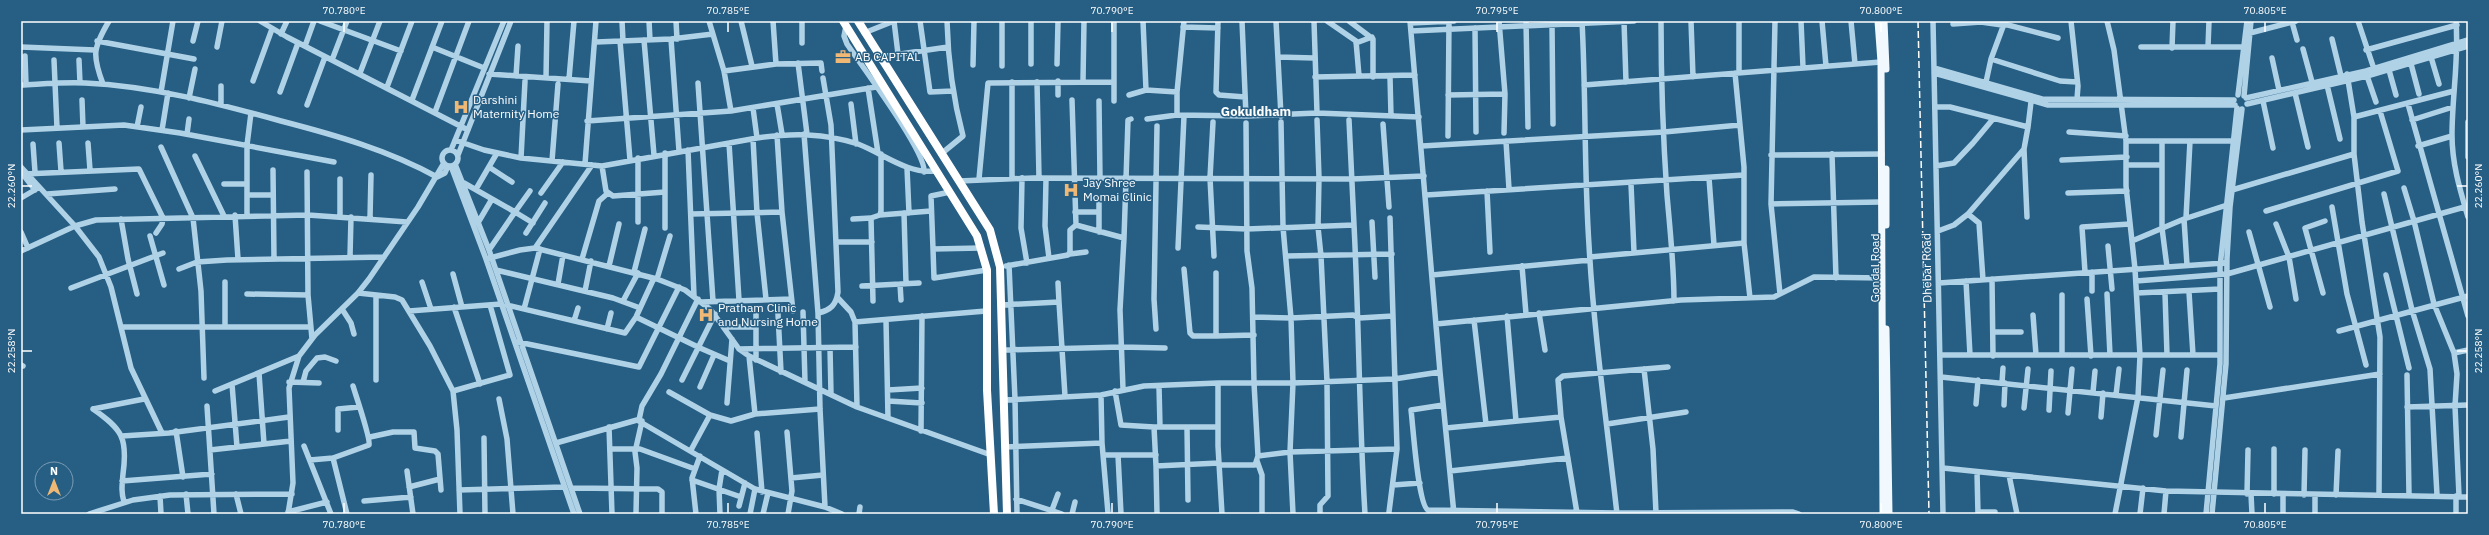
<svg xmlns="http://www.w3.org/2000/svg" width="2489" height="535" viewBox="0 0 2489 535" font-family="'IBM Plex Sans',sans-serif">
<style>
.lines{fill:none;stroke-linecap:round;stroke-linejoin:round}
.minor{stroke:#b0d2e7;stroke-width:5.5}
.major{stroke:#f1f8fe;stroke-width:7}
.highway{stroke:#fff;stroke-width:8}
.rail{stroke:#fff;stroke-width:1.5;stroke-dasharray:7 3;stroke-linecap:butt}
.ticks{fill:none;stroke:#fff;stroke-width:1.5}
.labels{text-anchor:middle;stroke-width:3;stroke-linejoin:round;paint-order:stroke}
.poi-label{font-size:12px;fill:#fff;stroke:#265e84;text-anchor:start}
.street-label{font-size:12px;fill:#fff;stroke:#265e84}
.neighbourhood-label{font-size:13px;font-weight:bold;fill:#fff;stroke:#265e84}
.neatline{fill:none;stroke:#fff;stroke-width:1.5}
.ticks-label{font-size:10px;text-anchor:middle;fill:#fff}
</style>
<rect width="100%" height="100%" fill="#265e84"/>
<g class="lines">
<path class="minor" d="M260,21L287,37L468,130
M320,21L401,51
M622,21L623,41
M649,21L650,40
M676,21L677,39
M709,21L724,71L776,64L821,63L822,71
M741,21L752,66
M773,21L776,64
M894,21L898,54
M920,21L930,92L953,91
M1143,21L1146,90L1177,92L1184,21
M1218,21L1216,92L1219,95L1245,97
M1242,21L1246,116
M1276,21L1281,116
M1314,21L1317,113
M1327,21L1356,41L1359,76
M1349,21L1373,39V77
M1410,21L1440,372L1454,514
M1499,21L1505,94L1504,133
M1526,21L1528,127
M1582,21C1586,96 1584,171 1589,245C1594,335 1607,424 1617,514
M1624,21L1626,82
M1661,21C1661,79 1663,137 1667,195C1670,230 1674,265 1674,301
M1691,21L1693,77
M1775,21L1771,204L1881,202
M1801,21L1803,67
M1822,21L1826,66
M1851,21L1855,64
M1933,21L1943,514
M2071,21L2078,86L2077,99
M2107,21L2114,50L2126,141V186L2135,269L2140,356L2138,397L2115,514
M2358,21L2375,72
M2456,21C2459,59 2452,97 2452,135C2452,164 2460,190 2468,217
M2292,22L2297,40
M1411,23L1454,21
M1552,24L1553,124
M1953,24L1981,22L2002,25
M846,26L844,36L847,44C861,65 927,153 924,172
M1183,27L1218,28
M1475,28L1476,132
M1411,31L1634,21
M864,33L894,21
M2250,33L2296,21
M281,34L287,21
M671,39L679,151
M2332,39L2341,76
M644,40L654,155
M97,41L194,59
M193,41L198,21
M620,41L630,160
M596,42L671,39L713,34
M802,43V21
M1356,43L1372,37
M305,46L314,21
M21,47L95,50
M217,47L222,21
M432,47L484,68
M2141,47H2244
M2208,47L2209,21
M2172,48L2173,21
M2303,49L2312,82
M2366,50L2457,25
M25,56L26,85
M880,57L948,47
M1278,57L1314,58
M2431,57L2439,84
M2272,58L2279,90
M1991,59L2060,81L2077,82
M54,60L57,128
M79,60L80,83
M332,60L347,21
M2410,60L2419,94
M798,63L807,134
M1031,64V21
M1057,64L1058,21
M973,65L974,21
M1002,66V21
M1934,68L2042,99L2234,100
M2389,70L2396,95
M724,71L731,111
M1739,72V21
M360,73L380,21
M1934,73L2048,105H2235
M2366,73L2376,102
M489,74L591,81
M2347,74L2354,117V154L2362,222L2380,337L2379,494
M516,76L518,46
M1315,77L1415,75
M1390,77L1391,116
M546,78L547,21
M569,79L574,21
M253,81L272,29
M1058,81V95
M1083,81L1084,21
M1037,82L1039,178
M1986,82L1991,59L2004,24L2058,38
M698,83L713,301
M103,84C92,55 93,48 109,21
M21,85C42,84 64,82 85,83C151,86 216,103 281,121C335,135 388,150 437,177L445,173L448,166
M1584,85L1881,62
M2327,85L2340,139
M387,87L412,21
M868,88L878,153
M161,92L173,21
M280,92L298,43
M1177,92V115
M2295,93L2308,147
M1129,95L1146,90
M1448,95L1505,94
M2238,95L2247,21
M2244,96L2251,21
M189,98L195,69
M2246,98L2366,71L2468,40
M82,100L83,127
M412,100L442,21
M1072,100L1076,225L1124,238L1120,310L1123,389
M1099,101L1100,179
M1114,101V82
M2263,101L2273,148
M777,104L782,134
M851,104L856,144
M2247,104L2367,76L2468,46
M2408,104L2468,316
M221,105V86
M307,105L325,57
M1935,107H1950L2028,127L2031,102
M753,108L757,138
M435,112L469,21
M2354,117L2454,91
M1147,119L1177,115L1246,116L1317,113L1419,117
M1317,120L1319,178L1318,227L1321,256L1327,382L1328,496L1320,505V514
M2412,120L2453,107
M587,121L731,111L876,87
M1213,122L1210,178L1214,256
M1281,122L1283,227L1291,318L1293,383L1290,452L1293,514
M2468,122V157
M1383,124L1389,207
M137,127L141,107
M21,130L124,125L180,133L334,162
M162,130L168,93
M2069,132L2126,136
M187,134L189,119
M804,134L818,313L820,409L825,507
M777,135L782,212
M1448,136L1449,21
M753,139L757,213L766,299
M455,140L484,150L521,158L602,166L757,138C792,133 824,133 858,144C884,154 907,174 935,171
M1506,141L1509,189
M2126,141H2162V228L2167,267
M2162,141H2233
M59,143L61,171
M88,143L90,170
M729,143L739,300
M33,144L35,172
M1422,146L1664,132L1740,125
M2418,146L2452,136
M161,147L193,218L201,291L204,378
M442 158a8 8 0 1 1 16 0a8 8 0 1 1-16 0Z
M451,150L504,21
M688,150L694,296
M941,154L963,136C953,98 948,60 947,21
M1832,154L1836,278
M458,155L511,21
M1771,155L1882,154
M195,156L224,216
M521,158L525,81
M2062,160L2127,157
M552,161L558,84
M455,164L489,250L580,514
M585,164L596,21
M2127,165H2162
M451,166L486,259L574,514
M602,166L606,191L613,196L665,192
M1936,166L1954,163L1973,143L1993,119
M21,167L75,226L99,257L111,287L131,368L162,433
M489,167L512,182
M907,168L909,213
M273,170L274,258
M307,172L308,295L312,339
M24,174L139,169L163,218L162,224L156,233
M25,177L35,190
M1012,178V82
M1022,178L1021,228L1027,263
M1709,178L1714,245
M340,179V216
M979,179L988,83L1114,82V21
M1046,179L1045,226L1049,258
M959,181L1033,178L1352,179L1424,176
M464,183L515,212L530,191
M224,184H247
M1631,184L1634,252
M2404,188L2414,221L2434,304L2454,353L2457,374L2455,406L2459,496
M476,189L497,153
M2232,190L2354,154
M1487,191L1490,252
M950,192L931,196L933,249L981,248
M541,193L563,162
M2068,193L2127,191
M47,194L115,189
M2384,194L2412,310L2430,369L2437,495
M247,195H273
M1426,195L1744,175
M21,198L38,188
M1771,204L1780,294
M2332,207L2347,294L2366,365
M2266,211L2398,171L2380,111
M1075,212H1099
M904,213L906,283
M691,214L782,212L793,311
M1968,214L2024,149
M235,215L238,259
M247,215V145L251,113
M880,215L931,211
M2027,217L2024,149L2028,127
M370,218L371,175
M1390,218L1393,316
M2186,218L2190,141
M121,219L128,259L137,294
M853,219L871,218
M2184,219L2227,205
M479,221L492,199
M638,222V158
M1372,222L1375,277
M2276,224L2289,257L2296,299
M1354,225C1359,321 1359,417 1365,514
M1198,227L1247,229L1354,225L1349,120
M665,228V153
M1938,231L1954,225L1968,214L1979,223L1983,280
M21,232L28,248
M1099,232V199
M2249,232L2270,307
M526,233L545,203
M150,236L164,285
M1124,238L1128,120L1131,119
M2132,241L2184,219L2187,265
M836,242H872
M1744,243L1750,298
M2108,246L2112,289
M535,248L592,165
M1178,248L1184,116
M933,249L934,278L987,270
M489,250L515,212L533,223
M21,251L75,226L96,220L308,215L407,222
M1070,254L1086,252
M1287,256L1392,254
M350,257L351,217
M1590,257L1744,243V167L1735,73
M486,259L520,250L535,248L657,279L685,290L711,310L739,349L749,356L857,407L991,455
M582,259L599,201L608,193
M1009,265L1015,399L1017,514
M609,266L619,224
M1006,266L1068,255L1070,252V230L1076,225
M1522,266L1526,314
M179,269L197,262L227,260L384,257
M1184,269L1190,333L1193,336H1216
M496,270L613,298L640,308
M634,272L645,229
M2085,272L2082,227L2130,224
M1216,273V336L1254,335
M453,274L462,307
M1432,275L1590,260
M2386,275L2409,368
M657,279L670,236
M1992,279L1993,356
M1966,281L1970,355
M2136,281L2227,274L2468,206
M225,282V327
M422,282L431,309
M1058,283L1059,302
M1939,283L2224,263
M558,284L563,255
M900,284L901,300
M862,286L919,283
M71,288L163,253
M585,291L591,261
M2092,291V272
M2189,292L2193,355
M358,293L395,297L402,300L430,346L453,391L457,430L460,514
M2137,293L2220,289
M2165,293L2167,355
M2323,293L2305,228L2325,221
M247,294L308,295
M2107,294L2110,355
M376,295V380
M2062,295V355
M837,297L851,312L855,322L857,407
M2087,299L2091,356
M623,301L638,273
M873,301L871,218L880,215L881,211V154
M701,302L791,299
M507,305L625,333L636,317L654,278
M1001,305L1059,302L1065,396
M454,307L480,384
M342,309L351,323L354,334
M524,309L540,249
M409,311L501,304
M756,312V360
M803,312L805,382
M818,313C831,310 836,305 838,292L831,125L823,78
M1539,313L1545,350
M778,314L781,372
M2033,315L2036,355
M1507,316L1516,421
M636,317L700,348L730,361
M1253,317L1291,318L1353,315L1359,318L1393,316L1397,449L1290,452L1258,456
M886,320L888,418
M1474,320L1486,424
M574,321L578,308
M855,322L986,311
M1436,324L1681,300L1774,297L1814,277L1882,278
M122,327H309
M724,327H756
M607,329L611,313
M1156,329L1154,299L1157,126
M2339,331L2468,296
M1994,332H2021
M518,342L639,367L679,287
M830,348L831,394
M739,349L856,347
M1003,350L1121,347L1165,348
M2454,353L2468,350
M1940,355H2220
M749,356L755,414
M21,365L23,366
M1644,369L1653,449L1656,513
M259,373L264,444
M2407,375L2409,495
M1941,377L2216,406
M682,380L715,314
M289,382L319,383
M303,382L306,371L317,358L325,357L336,361
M1218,383V446L1222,514
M2002,383L2003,368
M232,384L237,447
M1159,386L1160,427
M700,387L714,355
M888,390L922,388
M215,391L299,356
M453,391L510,375L490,305
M1115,391L1121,425L1154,427
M669,392L710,415L731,421L755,414L820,409
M2093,392L2095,371
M1101,395L1102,443L1108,513
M2116,395L2119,369
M2224,398L2380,374
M499,399L507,439L513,514
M1004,400L1101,395L1144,386L1218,383H1293L1394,379L1440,372
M888,401L922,403
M727,403L732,339
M1976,404L1978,380
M1443,405L1411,410C1413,425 1418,505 1428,510L1617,513L1793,512L1799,514
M2004,405L2005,383
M207,406L214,514
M2407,407L2468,405
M2024,408L2028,369
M93,409C122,429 128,438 123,474C122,485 121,492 124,502
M93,409L144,399
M2049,410L2051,371
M2068,413L2072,369
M2101,417L2103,393
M639,420L642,406L661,374L698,299
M1607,424L1686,412
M609,427L612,514
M1187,427L1188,500
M1446,428L1561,417
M338,430V409L359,407
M176,431L183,477
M921,431L922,316
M787,432L792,491L788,514
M757,433L762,492
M2156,435L2163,370
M122,436L169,433L289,417
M370,437L393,432H414L415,448L435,451L438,454L441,490
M2181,437L2187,370
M484,438L485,514
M556,443L637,420L755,489L825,507L842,514
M304,446L331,514
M1005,447L1102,443
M611,449H640L695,469
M2274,449V494
M210,450L291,441
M691,450L710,415
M1103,455H1156
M1118,455L1121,514
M333,458L347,514
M310,460L333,458L369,445C371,439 356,396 353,386
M1257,461L1262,475V514
M1219,465H1255L1258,456L1254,383L1252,288L1247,251L1246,123
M1156,466L1154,427H1218
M1943,468L2166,491L2468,497
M407,471L413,514
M1450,471L1568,458
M1977,472L1978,514
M2009,475L2017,514
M791,478L823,475
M692,480L741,497
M122,481L212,474
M1393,485L1420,483
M409,487L440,479
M572,488L658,489L662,492V514
M459,490L564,487
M186,494L188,514
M236,494L241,514
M2247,494L2248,450
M2251,494L2252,514
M2304,495L2305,450
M2336,495L2338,451
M160,496L161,514
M2456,496V514
M1016,499L1062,514
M364,501L411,497
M739,506L745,483
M1052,510L1058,494
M288,512L327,502
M1389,512L1397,449
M1978,512H1995V514
M1577,513L1561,417L1558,380L1563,376L1668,367
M89,514L133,500L170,495L292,494
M288,514L293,483L289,388L299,356L315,335L358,293L369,279L418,207L444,163
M636,514L637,468L635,452L642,421
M696,514L692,478L700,456
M720,514L719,489L722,470
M750,514L755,489
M763,514L768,493
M859,514L860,507
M1072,514L1075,502
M1157,514L1156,466L1219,463
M2140,514L2143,488
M2164,514L2166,491
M2206,514L2220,364V267L2237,108
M2212,514L2226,364L2227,258L2230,207L2242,109
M2283,514V494
M2315,514V495"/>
<path class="major" d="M1878,21L1881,62L1883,514
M1884,21L1886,69
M1886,225V169
M1886,329L1889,514"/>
<path class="highway" d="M843,21L977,236L987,270V390L994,514
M858,21L990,230L1000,267L1007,514"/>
<path class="rail" d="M1918,21L1929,514"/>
</g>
<path class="ticks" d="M344,22V32M728,22V32M1112,22V32M1497,22V32M1881,22V32M2265,22V32M22,186H32M2457,186H2467M22,351H32M2457,351H2467M344,503V513M728,503V513M1112,503V513M1497,503V513M1881,503V513M2265,503V513"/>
<defs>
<symbol id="office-bare" viewBox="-9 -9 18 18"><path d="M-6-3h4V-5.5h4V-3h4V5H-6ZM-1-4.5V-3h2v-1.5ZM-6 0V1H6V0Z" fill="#f0b875" stroke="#265e84" stroke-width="2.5" paint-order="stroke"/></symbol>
<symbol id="hospital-bare" viewBox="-9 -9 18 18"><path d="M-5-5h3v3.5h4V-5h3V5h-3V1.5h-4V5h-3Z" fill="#f0b875" stroke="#265e84" stroke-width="2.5" paint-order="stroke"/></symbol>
</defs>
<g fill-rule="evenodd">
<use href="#office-bare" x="832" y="46" width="22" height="22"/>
<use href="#hospital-bare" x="450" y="96" width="22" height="22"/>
<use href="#hospital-bare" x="1060" y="179" width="22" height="22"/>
<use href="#hospital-bare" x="695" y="304" width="22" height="22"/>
</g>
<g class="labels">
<g class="poi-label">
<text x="855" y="61">AB CAPITAL</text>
<text x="473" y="104">Darshini<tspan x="473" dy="14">Maternity Home</tspan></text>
<text x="1083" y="187">Jay Shree<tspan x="1083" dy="14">Momai Clinic</tspan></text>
<text x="718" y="312">Pratham Clinic<tspan x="718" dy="14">and Nursing Home</tspan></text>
</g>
<g class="street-label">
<text transform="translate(1875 268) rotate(-90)" y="4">Gondal Road</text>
<text transform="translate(1927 268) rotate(-91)" y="4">Dhebar Road</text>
</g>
<g class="neighbourhood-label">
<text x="1256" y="116">Gokuldham</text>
</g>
</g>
<rect width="2489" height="535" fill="none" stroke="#265e84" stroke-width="44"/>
<g transform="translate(54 481)"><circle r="19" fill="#265e84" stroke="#7d9eb5"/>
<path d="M0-3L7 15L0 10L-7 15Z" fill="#f0b875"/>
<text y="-6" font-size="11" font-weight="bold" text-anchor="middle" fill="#ffffff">N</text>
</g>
<rect x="22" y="22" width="2445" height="491" class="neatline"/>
<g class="ticks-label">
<text x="344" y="14">70.780°E</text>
<text x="728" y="14">70.785°E</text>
<text x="1112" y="14">70.790°E</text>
<text x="1497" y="14">70.795°E</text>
<text x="1881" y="14">70.800°E</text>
<text x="2265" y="14">70.805°E</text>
<text transform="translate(11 186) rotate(-90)" y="4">22.260°N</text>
<text transform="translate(2478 186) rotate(-90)" y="4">22.260°N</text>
<text transform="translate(11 351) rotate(-90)" y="4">22.258°N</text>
<text transform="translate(2478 351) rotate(-90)" y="4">22.258°N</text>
<text x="344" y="528">70.780°E</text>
<text x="728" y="528">70.785°E</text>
<text x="1112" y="528">70.790°E</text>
<text x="1497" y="528">70.795°E</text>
<text x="1881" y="528">70.800°E</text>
<text x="2265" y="528">70.805°E</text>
</g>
</svg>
